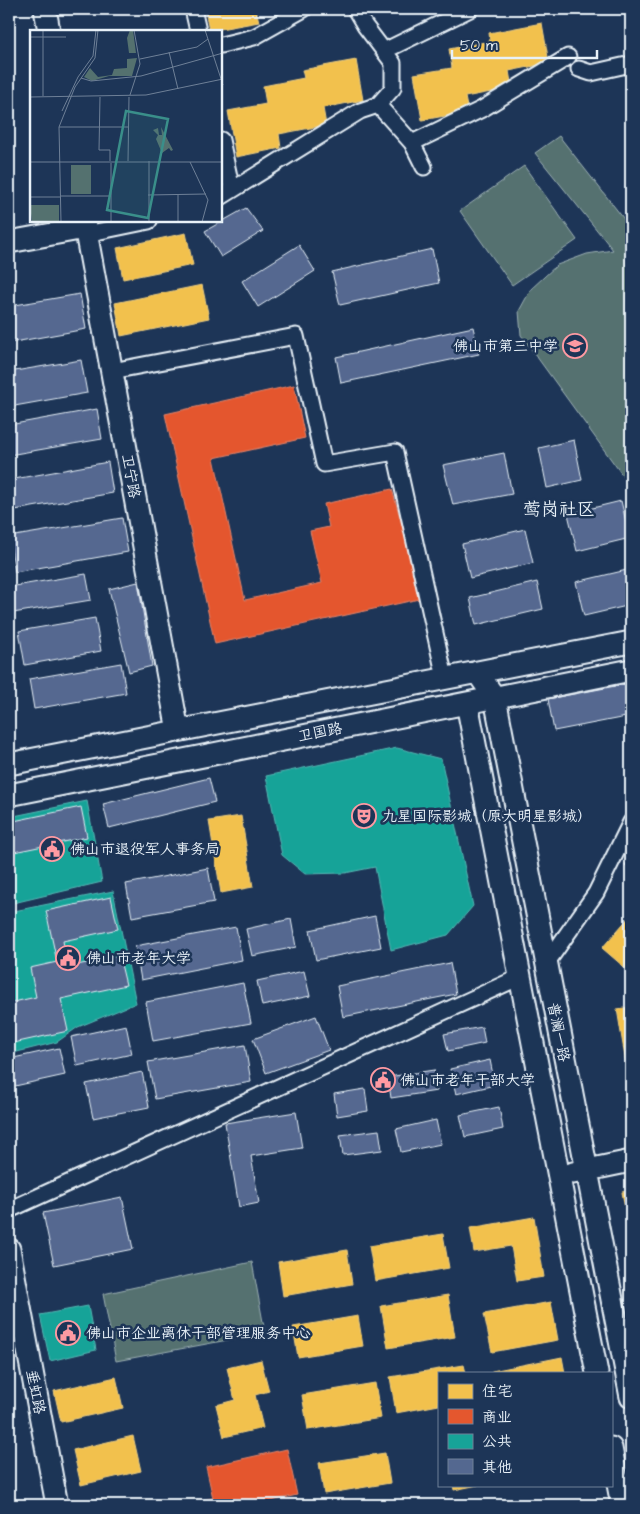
<svg xmlns="http://www.w3.org/2000/svg" width="640" height="1514" viewBox="0 0 640 1514" font-family="'Architects Daughter','LXGW WenKai TC',sans-serif">
<style>
.green{fill:#54716f;stroke:#9eb1b4}
.homes{fill:#f2c14e;stroke:#efcf81}
.shops{fill:#e4572e;stroke:#e5856b}
.public{fill:#17a398;stroke:#56bab5}
.building{fill:#546890;stroke:#e8f1f8}
.lines{fill:none;stroke-linecap:round;stroke-linejoin:round}
.street-casing{stroke:#e8f1f8;stroke-width:19}
.secondary-casing{stroke:#e8f1f8;stroke-width:25}
.street{stroke:#1d3557;stroke-width:15}
.secondary{stroke:#1d3557;stroke-width:21}
.labels{text-anchor:middle;stroke-width:5;stroke-linejoin:round;paint-order:stroke}
.poi-label{font-size:15px;fill:#e8f1f8;stroke:#1d3557;text-anchor:start}
.street-label{font-size:15px;fill:#e8f1f8;stroke:#1d3557}
.quarter-label{font-size:18px;fill:#e8f1f8;stroke:#1d3557}
.inset-road{fill:none;stroke:#6e8097;stroke-width:1}
.view{fill:#3a8f8a;fill-opacity:0.15;stroke:#3a8f8a;stroke-width:2.5}
.inset-edge{fill:none;stroke:#e8f1f8;stroke-width:2.5}
</style>
<rect width="100%" height="100%" fill="#1d3557"/>
<filter id="ink" filterUnits="userSpaceOnUse"><feTurbulence type="fractalNoise" baseFrequency=".02" numOctaves="2"/><feDisplacementMap in="SourceGraphic" scale="10" xChannelSelector="R" yChannelSelector="G"/><feConvolveMatrix kernelMatrix="1 2 1 2 8 2 1 2 1" color-interpolation-filters="sRGB"/></filter>
<g filter="url(#ink)">
<path class="green" d="M559,136L631,228V487L521,335L519,311L531,289L557,265L587,254L613,250L535,153Z
M524,166L577,240L512,285L460,211Z
M252,1262L265,1333L116,1361L103,1294Z"/>
<path class="homes" d="M205,9H256L259,22L209,31Z
M542,23L549,63L509,71L512,88L465,97L468,112L422,120L414,74L452,68L449,49L490,41L489,33Z
M356,60L363,100L323,108L326,125L279,134L281,148L236,157L228,111L266,104L263,86L304,78L302,70Z
M186,233L193,265L123,279L117,248Z
M202,285L209,318L121,336L115,303Z
M241,816L253,887L221,893L209,821Z
M631,915V973L602,948Z
M631,1007V1062L626,1063L617,1009Z
M631,1190V1241L622,1192Z
M534,1217L544,1277L517,1281L511,1246L474,1252L470,1228Z
M443,1234L449,1268L375,1281L369,1246Z
M347,1250L352,1284L283,1296L278,1262Z
M448,1295L455,1337L388,1348L381,1306Z
M551,1302L558,1340L492,1352L484,1314Z
M358,1316L363,1346L298,1357L293,1327Z
M562,1357L565,1373H493L492,1371Z
M261,1360L269,1391L255,1395L263,1428L224,1437L216,1405L235,1400L227,1368Z
M464,1365L466,1373H439V1405L396,1413L390,1377Z
M116,1377L123,1408L61,1422L54,1391Z
M375,1383L381,1418L308,1430L302,1395Z
M133,1436L141,1471L81,1485L73,1450Z
M385,1453L390,1483L324,1494L319,1463Z
M453,1485H478L454,1490Z"/>
<path class="shops" d="M77,9H104L78,13Z
M294,385L305,438L214,458L245,600L322,583L310,531L329,527L324,504L392,489L407,543L419,599L215,644L165,414Z
M287,1449L297,1495L254,1505H180L213,1498L206,1467Z"/>
<path class="public" d="M397,748L441,759L473,906L448,935L391,950L375,867L345,873L305,874L282,855L266,776Z
M87,801L102,882L9,904V817Z
M113,891L136,1003L78,1027L57,1042L9,1054V912Z
M88,1306L96,1350L50,1361L40,1315Z"/>
<path class="building" d="M246,208L263,231L221,257L205,231Z
M299,245L315,271L258,307L242,281Z
M432,249L439,283L340,305L332,272Z
M80,294L86,329L9,343V306Z
M473,327L479,354L341,383L336,357Z
M81,360L87,393L9,407V372Z
M97,409L102,439L9,455V425Z
M574,440L582,480L547,488L539,448Z
M504,453L512,494L453,505L443,465Z
M108,462L113,493L9,511V480Z
M621,501L630,538L577,551L568,514Z
M122,518L128,552L15,572L9,537Z
M525,529L533,563L470,578L462,544Z
M631,569V605L584,616L576,582Z
M86,574L91,600L13,613L9,587Z
M138,582L152,666L129,672L109,589Z
M537,582L543,609L476,625L470,598Z
M95,618L101,651L25,665L19,631Z
M121,663L126,693L34,709L29,679Z
M631,683V716L554,731L548,699Z
M209,778L215,802L109,828L103,804Z
M81,807L87,837L9,853V822Z
M631,855V870L625,865Z
M208,868L214,902L132,917L126,884Z
M111,897L118,929L63,941L68,967L119,956L126,985L61,999L68,1031L9,1044V1003L36,997L30,968L57,962L46,911Z
M375,916L381,947L316,960L310,930Z
M291,919L296,947L252,956L246,929Z
M236,927L242,960L141,980L135,946Z
M450,963L456,994L343,1017L337,986Z
M304,971L310,996L262,1006L257,981Z
M243,983L251,1023L153,1041L146,1002Z
M316,1016L329,1050L266,1073L253,1039Z
M126,1025L132,1054L77,1066L71,1037Z
M482,1027L485,1043L448,1051L444,1034Z
M245,1045L251,1082L155,1099L148,1062Z
M59,1048L65,1075L15,1086L9,1059Z
M490,1060L495,1085L456,1094L450,1069Z
M434,1070L437,1091L391,1098L388,1077Z
M142,1072L149,1107L93,1118L86,1084Z
M365,1089L368,1111L337,1116L334,1094Z
M499,1107L503,1129L465,1137L460,1115Z
M296,1112L302,1148L251,1156L259,1203L239,1207L225,1123Z
M436,1120L441,1144L401,1152L396,1129Z
M379,1130L382,1150L343,1155L340,1135Z
M122,1197L133,1249L54,1265L43,1213Z"/>
<g class="lines">
<defs>
<path id="street" d="M193,9L198,31
M355,9L365,26L393,63V88L378,105
M221,45L254,37L304,9
M384,51L470,9
M579,69L591,73L631,64
M221,140L232,190
M412,143L482,109L568,57
M221,197L360,111L378,105L412,143L424,167
M86,234L149,221
M112,371L296,336L324,464L395,452L445,678
M546,964L596,893L631,822
M9,1210L520,977"/>
<path id="secondary" d="M45,9L49,31
M84,221L178,731
M9,242L85,228
M477,672L495,698L631,1397
M467,703L597,1373
M9,764L631,642
M9,795L631,670
M573,1173L631,1161
M9,1249L57,1505
M611,1448L622,1505"/>
</defs>
<use href="#street" class="street-casing"/>
<use href="#secondary" class="secondary-casing"/>
<use href="#street" class="street"/>
<use href="#secondary" class="secondary"/>
</g>
</g>
<defs>
<symbol id="school-ring" viewBox="-11 -11 22 22"><circle r="9.5" fill="#1d3557" stroke="#ff9aa2" stroke-width="1.5"/><path d="M0-5L7-2L0 1L-7-2ZM-4 1L0 2.5L4 1V4Q0 6-4 4Z" fill="#ff9aa2"/></symbol>
<symbol id="theatre-ring" viewBox="-11 -11 22 22"><circle r="9.5" fill="#1d3557" stroke="#ff9aa2" stroke-width="1.5"/><path d="M-5-5.5Q0-4 5-5.5V0Q5 5 0 6Q-5 5-5 0ZM-3.3-2.5H-1v1.5H-3.3ZM1-2.5H3.3v1.5H1ZM-2.8 1Q0 5.5 2.8 1Z" fill="#ff9aa2"/></symbol>
<symbol id="civic-ring" viewBox="-11 -11 22 22"><circle r="9.5" fill="#1d3557" stroke="#ff9aa2" stroke-width="1.5"/><path d="M-.6-6.5H3V-4.5H.6V-3L4-1V1h2V6H-6V1h2V-1L-.6-3ZM-1.2 2.5V6h2.4V2.5Z" fill="#ff9aa2"/></symbol>
</defs>
<g fill-rule="evenodd">
<use href="#school-ring" x="561" y="332" width="28" height="28"/>
<use href="#theatre-ring" x="350" y="802" width="28" height="28"/>
<use href="#civic-ring" x="38" y="835" width="28" height="28"/>
<use href="#civic-ring" x="54" y="944" width="28" height="28"/>
<use href="#civic-ring" x="369" y="1066" width="28" height="28"/>
<use href="#civic-ring" x="54" y="1319" width="28" height="28"/>
</g>
<g class="labels">
<g class="poi-label">
<text x="558" y="351" text-anchor="end">佛山市第三中学</text>
<text x="382" y="821">九星国际影城（原大明星影城）</text>
<text x="70" y="854">佛山市退役军人事务局</text>
<text x="86" y="963">佛山市老年大学</text>
<text x="400" y="1085">佛山市老年干部大学</text>
<text x="86" y="1338">佛山市企业离休干部管理服务中心</text>
</g>
<g class="street-label">
<text transform="translate(131 476) rotate(80)" y="5">卫宁路</text>
<text transform="translate(320 732) rotate(-11)" y="5">卫国路</text>
<text transform="translate(559 1032) rotate(79)" y="5">普澜一路</text>
<text transform="translate(36 1392) rotate(79)" y="5">垂虹路</text>
</g>
<g class="quarter-label">
<text x="559" y="515">莺岗社区</text>
</g>
</g>
<g transform="translate(30 30)">
<rect width="192" height="192" fill="#1d3557"/>
<path d="M100,0H103L106,23H99L97,8ZM107,28L102,46H79L62,51L54,47L60,38L68,47L82,45L84,39L97,38V29ZM131,97L143,120L141,121L139,118L132,123L126,109L128,105L123,100L128,98L129,105H132ZM41,135H61V164H41ZM0,175H29V192H2Z" fill="#54716f"/>
<path class="inset-road" d="M175,0L193,55M0,7H36M139,22L148,59M110,29L167,17L178,9M51,48L61,51L111,46L193,23M100,65L110,34L104,0M13,66V0M0,67L116,65L193,49M70,67L69,120H80V131M32,81L48,47L63,26L66,0M29,97H99M98,131L99,67M119,131V192M0,132H193M160,132L178,170L172,192M118,165L176,164M148,165V192M31,166H81M0,167H30M31,192L29,97L45,57L65,28L68,0M81,192V133"/>
<path class="view" d="M96,81L138,89L118,188L77,180Z"/>
<rect width="192" height="192" class="inset-edge"/>
</g>
<rect width="640" height="1514" fill="none" stroke="#1d3557" stroke-width="30"/>
<rect x="15" y="15" width="610" height="1484" fill="none" stroke="#e8f1f8" stroke-width="2" filter="url(#ink)"/>
<rect x="438" y="1372" width="175" height="115" fill="#1d3557" stroke="#6e8097"/>
<rect x="448" y="1384" width="25" height="15" fill="#f2c14e" stroke="#6e8097"/>
<text x="482" y="1396" font-size="15" fill="#e8f1f8">住宅</text>
<rect x="448" y="1409" width="25" height="15" fill="#e4572e" stroke="#6e8097"/>
<text x="482" y="1422" font-size="15" fill="#e8f1f8">商业</text>
<rect x="448" y="1434" width="25" height="15" fill="#17a398" stroke="#6e8097"/>
<text x="482" y="1446" font-size="15" fill="#e8f1f8">公共</text>
<rect x="448" y="1459" width="25" height="15" fill="#546890" stroke="#6e8097"/>
<text x="482" y="1472" font-size="15" fill="#e8f1f8">其他</text>
<path d="M452 50v8h145v-8" fill="none" stroke="#e8f1f8" stroke-width="2.5"/>
<text x="460" y="50" font-size="15" fill="#e8f1f8" stroke="#1d3557" stroke-width="4" paint-order="stroke">50 m</text>
</svg>
